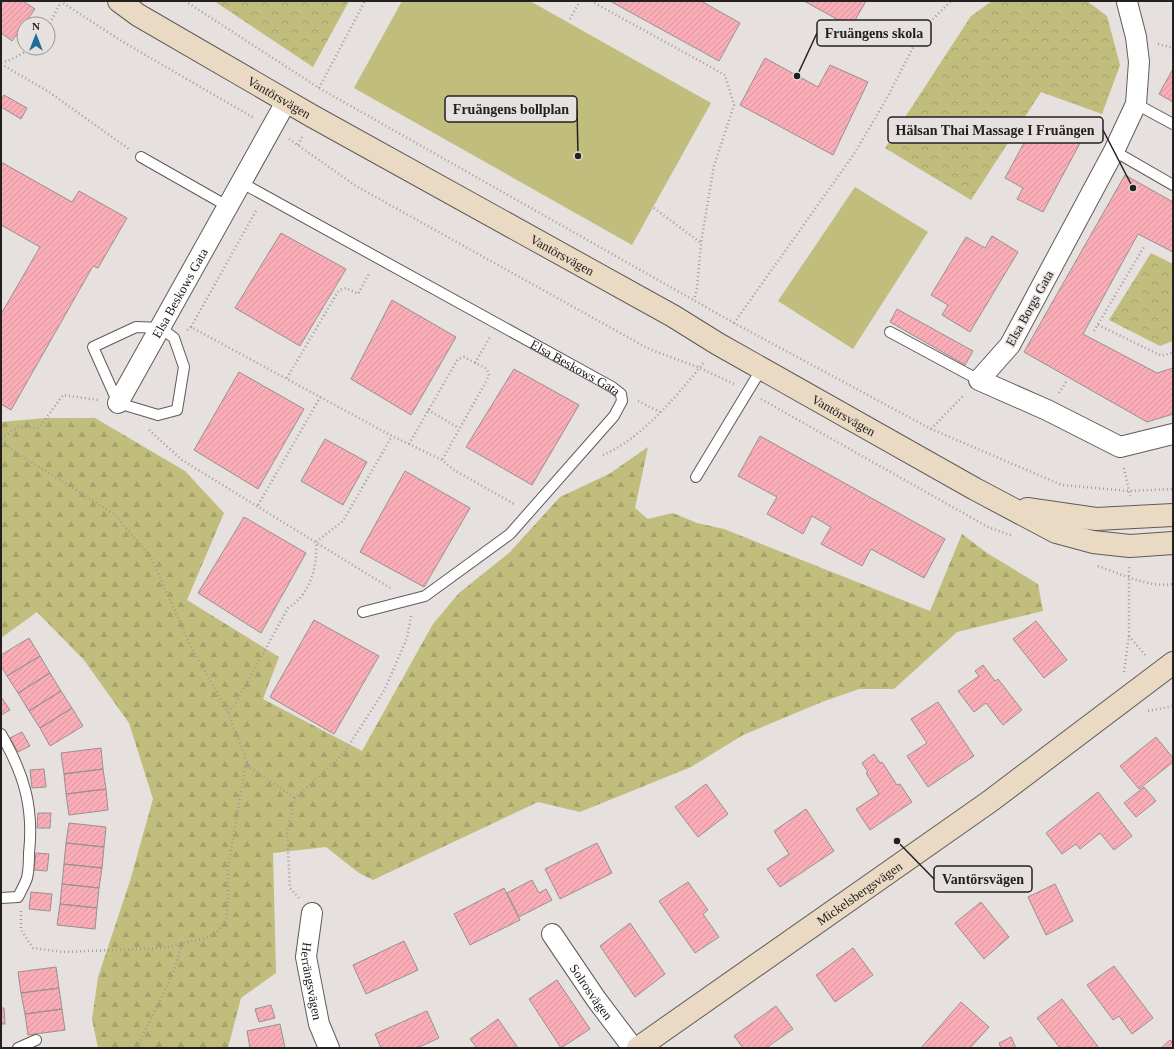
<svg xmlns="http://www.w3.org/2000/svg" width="1174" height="1049" viewBox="0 0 1174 1049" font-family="Georgia,serif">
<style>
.forest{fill:url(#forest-firs)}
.park{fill:url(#park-crowns)}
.pitch{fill:#c0bd7d}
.building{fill:url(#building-hatch);stroke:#979191}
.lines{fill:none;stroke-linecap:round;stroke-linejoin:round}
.lane-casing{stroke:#605b59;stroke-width:12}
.street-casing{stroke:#605b59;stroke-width:22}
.secondary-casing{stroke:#605b59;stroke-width:24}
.path{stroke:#a19c9b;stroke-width:2.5;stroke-dasharray:1 3;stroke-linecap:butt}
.lane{stroke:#fff;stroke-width:10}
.street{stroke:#fff;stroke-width:20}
.secondary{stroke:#eadac3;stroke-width:22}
.labels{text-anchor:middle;stroke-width:3;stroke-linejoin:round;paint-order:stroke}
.street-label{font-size:13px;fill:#232020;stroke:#e6e0de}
.leader{fill:none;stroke:#232020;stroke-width:1.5}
.callout-dot{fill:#232020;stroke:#e6e0de;stroke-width:1.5}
.callout{fill:#e6e0de;stroke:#232020;stroke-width:1.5}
.callout-label{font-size:14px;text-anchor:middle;font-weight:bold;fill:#232020}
</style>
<defs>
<pattern id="forest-firs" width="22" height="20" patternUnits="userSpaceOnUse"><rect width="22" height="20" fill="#c0bd7d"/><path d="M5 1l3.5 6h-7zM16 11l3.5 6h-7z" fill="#a5a26c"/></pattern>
<pattern id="park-crowns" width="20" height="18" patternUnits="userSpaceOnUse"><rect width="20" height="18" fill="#c0bd7d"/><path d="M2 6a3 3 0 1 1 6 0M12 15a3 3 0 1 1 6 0" fill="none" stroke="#a5a26c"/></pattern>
<pattern id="building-hatch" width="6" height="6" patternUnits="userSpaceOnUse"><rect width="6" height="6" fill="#faacb7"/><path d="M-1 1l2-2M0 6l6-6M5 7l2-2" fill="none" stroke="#d6949d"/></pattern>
</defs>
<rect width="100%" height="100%" fill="#e6e0de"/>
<path class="forest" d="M46,418H95L185,471L224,513L187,600L279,657L263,699L362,751L433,624L459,593L509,553L560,497L609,474L648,447L635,508L648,519L673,513L697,523L724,529L930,611L962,534L987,553L1038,584L1043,611L957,632L894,689H859L822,702L743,735L691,767L580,812L538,802L373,880L359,873L326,847L273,853L276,973L241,998L228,1048H98L92,1019L98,977L130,881L153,799L129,723L84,660L37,612L1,638V422Z"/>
<path class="park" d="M214,1H349L313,67Z
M992,1H1087L1107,16L1120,65L1102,114L1041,92L971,200L885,148L971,16Z
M1151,253L1173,264V341L1160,346L1109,320Z"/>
<path class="pitch" d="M402,1H530L711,103L632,245L354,88Z
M855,187L928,232L853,349L778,301Z"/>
<path class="building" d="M1,1H23L35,9L12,41L1,33Z
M610,1H701L740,23L719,61Z
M804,1H866L851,27Z
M765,58L818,87L830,65L868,82L833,155L740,105Z
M1173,69V102L1159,94Z
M4,95L27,108L21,119L1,107V99Z
M1038,117L1058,128L1063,118L1087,130L1043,212L1017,199L1023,188L1005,178Z
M1,162L72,202L79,191L127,218L98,268L93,266L11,410L1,404V314L40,247L1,225Z
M1125,175L1173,202V252L1138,234L1083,334L1157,373L1173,368V414L1147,422L1024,352Z
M281,233L346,269L300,346L235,308Z
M992,236L1018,252L970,332L942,315L948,305L931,295L966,237L985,248Z
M392,300L456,337L411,415L351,379Z
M897,309L973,351L965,365L890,322Z
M514,369L579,405L532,485L466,447Z
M239,372L304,409L258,489L194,450Z
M760,436L945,539L924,578L871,549L862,566L821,544L831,527L812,516L803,534L767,514L777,497L738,476Z
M325,439L367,462L343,505L301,481Z
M405,471L470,508L424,587L360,552Z
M244,517L306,553L261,633L198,593Z
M314,620L379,656L334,734L270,697Z
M1036,621L1067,660L1044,678L1013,639Z
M29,638L40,656L7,676L1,666V655Z
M40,656L50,673L18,693L7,676Z
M983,665L995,681L998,679L1022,710L1003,725L986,703L974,712L958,691L979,676L975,671Z
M50,673L61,691L29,711L18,693Z
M61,691L72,708L40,728L29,711Z
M1,697L10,710L1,715Z
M938,702L974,756L928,787L907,756L927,743L911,719Z
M72,708L83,726L50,746L40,728Z
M22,732L30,746L18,752L10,738Z
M1156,737L1173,758V762L1139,789L1120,766Z
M101,748L103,769L64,774L61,753Z
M874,754L880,763L882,762L897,785L900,784L912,802L870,830L856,809L879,794L866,773L868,772L862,763Z
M44,769L46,787L32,788L30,770Z
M103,769L106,789L66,794L64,774Z
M706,784L728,814L698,837L675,807Z
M1144,787L1156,801L1136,817L1124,803Z
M106,789L108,810L69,815L66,794Z
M1098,792L1132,836L1114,850L1100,833L1080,849L1076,844L1062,854L1046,833Z
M806,809L834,851L780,887L767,869L789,854L774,831Z
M38,813H51L50,828H37Z
M69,823L106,827L104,847L66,843Z
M66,843L104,847L102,868L64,864Z
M597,843L612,873L560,899L545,869Z
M36,853L49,854L47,871L34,870Z
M64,864L102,868L99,888L62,884Z
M532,880L539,893L546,889L552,900L519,917L507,893Z
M688,882L708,910L703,914L719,937L695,953L659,901Z
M62,884L99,888L97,908L60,904Z
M1055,884L1073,921L1046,935L1028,897Z
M504,888L520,920L470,945L454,914Z
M31,892L52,894L50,911L29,909Z
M981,902L1009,937L984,959L955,923Z
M60,904L97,908L95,929L57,925Z
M630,923L665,974L635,997L600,946Z
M404,941L418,970L366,994L353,965Z
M853,948L873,975L835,1002L816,975Z
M1114,966L1153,1018L1132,1034L1119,1016L1113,1020L1087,985Z
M56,967L59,988L21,993L18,972Z
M557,980L590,1029L561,1048L529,999Z
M59,988L62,1009L25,1014L21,993Z
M1062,999L1099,1048H1071L1069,1046L1066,1048H1060L1037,1018Z
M961,1002L989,1027L970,1048H921Z
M271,1005L275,1018L259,1022L255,1009Z
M776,1006L793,1029L766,1048H743L734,1036Z
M1,1008H4L5,1024H1Z
M62,1009L65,1030L28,1035L25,1014Z
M427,1011L439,1038L417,1048H381L375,1034Z
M498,1019L518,1048H477L470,1039Z
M280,1024L285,1048H250L247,1031Z
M1011,1037L1016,1048H1001L999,1043Z
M1170,1040L1173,1043V1048H1161Z"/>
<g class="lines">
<defs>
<g id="lane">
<path d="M1136,104L1173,124"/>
<path d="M1114,151L1173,185"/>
<path d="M141,157L229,207"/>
<path id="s1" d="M242,183L612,387L621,394L622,401L614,416L510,534L425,596L363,612"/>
<path d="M136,327L161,328L174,338L184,367L177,410L158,415L118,403L93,347Z"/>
<path d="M890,332L979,380"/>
<path d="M696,477L762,368"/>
<path d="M1,734C24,774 34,807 29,853C29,861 29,870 27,878C25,884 21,891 18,897L1,898"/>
<path d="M18,1048L36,1040"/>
</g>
<g id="street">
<path d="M1127,2L1136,37L1139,62L1136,104L1114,151L1010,345L979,380L1047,410L1120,447L1173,434"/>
<path id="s2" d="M118,403L286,102"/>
<path id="s3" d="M312,913L306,957L319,1024L329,1048"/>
<path id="s4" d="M552,934L596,999L633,1048"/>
</g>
<g id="secondary">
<path id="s5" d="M119,1L138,15L312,116L673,316L718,344L975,489L1056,532L1093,542L1130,546L1173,543"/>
<path d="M1027,509L1096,519L1173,515"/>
<path id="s6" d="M638,1048L989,802L1173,663"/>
</g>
</defs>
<use href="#lane" class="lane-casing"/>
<use href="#street" class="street-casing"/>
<use href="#secondary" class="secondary-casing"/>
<path class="path" d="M60,1L123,42L254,118
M185,1L319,88L734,323L931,429L1062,485L1129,491L1173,489
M591,1L725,75L734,105L714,166L701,243L697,288L694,300
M570,19L580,1
M48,27L61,2
M1158,44L1173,48
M1,62L8,61L33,48
M1,64L49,92L129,149
M319,88L365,1
M289,139L356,186L649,349L700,368L734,384
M298,145L303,135
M654,208L701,243
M734,323L854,154L887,98L922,30L951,1
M1098,325L1162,356L1173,352
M191,327L257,209
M187,330L191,327L392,436L442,460L454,470L516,505
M1094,331L1145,245
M475,363L490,337
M287,378L339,290L346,288L358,294L370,272
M1059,393L1066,382
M761,399L988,527L1013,536
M638,401L660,412
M428,410L459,428
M931,429L964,395
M149,430L182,460L390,588
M1,438L18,427L39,428L63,395L98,400
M1,443L114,514L151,557L190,645L228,712L249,767L295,798
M409,444L458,359L464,357L487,369L489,376L442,460
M603,455C641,439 679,394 704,362
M1124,468L1130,496
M258,505L321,396
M1098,566C1121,574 1149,588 1173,584
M1129,636L1146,656
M1124,672L1129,636V567
M1148,711L1173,706
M228,712L234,706L288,608C310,595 318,566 316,542L343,521L392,436
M299,898L290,888L287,831L295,798L344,753L385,689L407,638L411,616
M21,911V930L33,948L63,952L164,948L209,937L215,934L226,920L228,903V869L245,767H249
M139,1048V1043L172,976L181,947L185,943"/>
<use href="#lane" class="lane"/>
<use href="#street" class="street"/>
<use href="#secondary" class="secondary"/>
</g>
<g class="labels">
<g class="street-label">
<text dy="5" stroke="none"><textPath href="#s5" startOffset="187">Vantörsvägen</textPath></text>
<text dy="5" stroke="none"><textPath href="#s5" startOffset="511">Vantörsvägen</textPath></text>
<text dy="5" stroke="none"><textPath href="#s2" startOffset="126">Elsa Beskows Gata</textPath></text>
<text transform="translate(1029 308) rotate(-61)" y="5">Elsa Borgs Gata</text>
<text dy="5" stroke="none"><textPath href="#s1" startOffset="381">Elsa Beskows Gata</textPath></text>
<text dy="5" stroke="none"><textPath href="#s5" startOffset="835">Vantörsvägen</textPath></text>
<text dy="5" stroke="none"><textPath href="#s6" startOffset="270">Mickelsbergsvägen</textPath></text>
<text dy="5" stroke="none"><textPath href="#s3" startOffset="69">Herrängsvägen</textPath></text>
<text dy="5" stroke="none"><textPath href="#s4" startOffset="70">Solrosvägen</textPath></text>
</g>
</g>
<path class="leader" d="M797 76L817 33M578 156L577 109M1133 188L1103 130M897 841L934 879"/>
<g class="callout-dot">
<circle cx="797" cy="76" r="4"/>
<circle cx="578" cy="156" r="4"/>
<circle cx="1133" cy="188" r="4"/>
<circle cx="897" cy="841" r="4"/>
</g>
<g class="callout">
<rect x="817" y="20" width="114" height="26" rx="4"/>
<rect x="445" y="96" width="132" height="26" rx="4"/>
<rect x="888" y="117" width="215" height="26" rx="4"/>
<rect x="934" y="866" width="98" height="26" rx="4"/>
</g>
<g class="callout-label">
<text x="874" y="38">Fruängens skola</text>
<text x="511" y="114">Fruängens bollplan</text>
<text x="995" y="135">Hälsan Thai Massage I Fruängen</text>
<text x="983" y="884">Vantörsvägen</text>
</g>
<rect width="1174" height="1049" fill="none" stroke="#232020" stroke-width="4"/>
<g transform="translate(36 36)"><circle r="19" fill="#e6e0de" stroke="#989392"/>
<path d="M0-3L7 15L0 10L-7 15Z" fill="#1f6c9f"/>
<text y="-6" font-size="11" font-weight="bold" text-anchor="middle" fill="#232020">N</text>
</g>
</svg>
